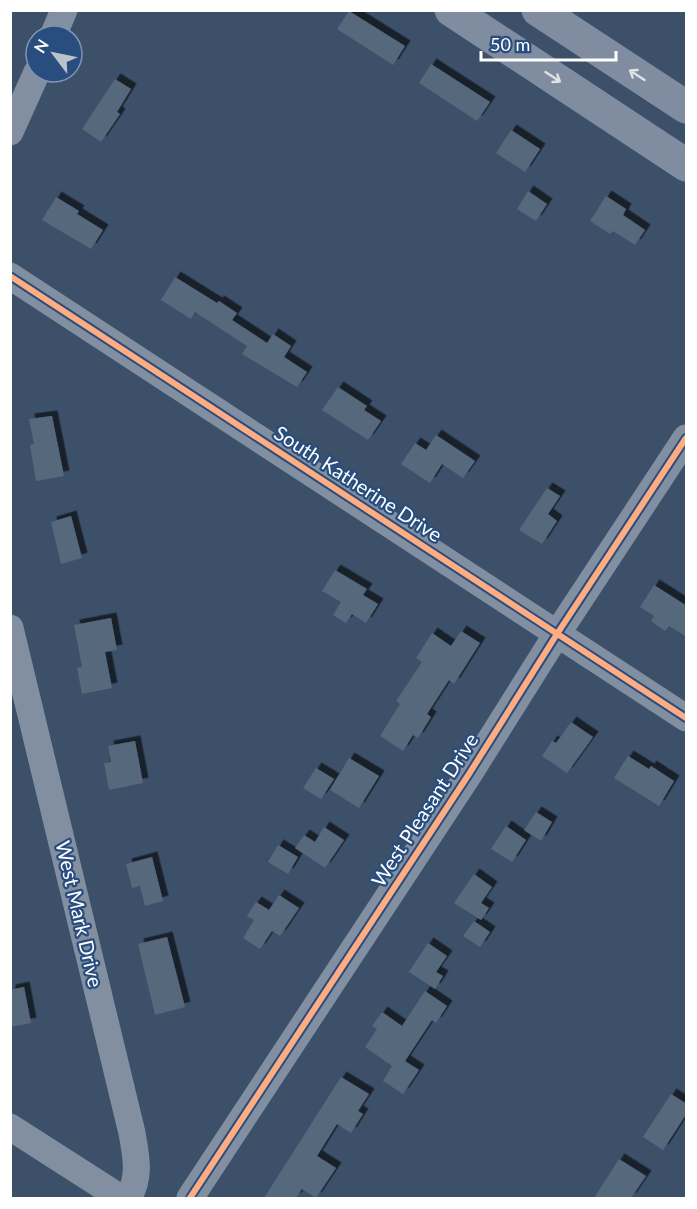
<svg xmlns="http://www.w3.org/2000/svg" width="697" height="1209" viewBox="0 0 697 1209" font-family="Lato,sans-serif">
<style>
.building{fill:#57677c;filter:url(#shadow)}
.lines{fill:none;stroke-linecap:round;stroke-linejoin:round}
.minor{stroke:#818fa1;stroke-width:27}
.major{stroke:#808ca0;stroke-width:33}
.cycleway-casing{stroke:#284d7e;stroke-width:10}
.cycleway{stroke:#ffac80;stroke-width:6}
.oneway{stroke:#dfe2e7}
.labels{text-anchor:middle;stroke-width:4.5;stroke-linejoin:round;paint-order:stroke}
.street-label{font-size:20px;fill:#fff;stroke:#284d7e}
</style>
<defs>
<filter id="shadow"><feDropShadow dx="5.5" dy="-5.5" stdDeviation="0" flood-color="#0009"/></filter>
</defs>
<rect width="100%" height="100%" fill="#3c506a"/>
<path class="building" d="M349,11L405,46L393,65L337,29Z
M431,64L490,102L477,121L419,83Z
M115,79L131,89L117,112L120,114L101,142L82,129Z
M511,130L540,149L525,172L496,153Z
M528,191L547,204L536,221L517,209Z
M606,196L626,209L623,215L645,230L635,245L613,231L610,234L590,221Z
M56,197L79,211L77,214L103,230L91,249L42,220Z
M175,277L217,303L219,301L237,313L232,320L267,343L273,334L291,346L284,357L307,372L297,387L242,354L247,346L195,312L191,319L161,300Z
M338,387L367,406L364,410L381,421L368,440L322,410Z
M52,416L64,476L36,481L30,445L34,444L29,419Z
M436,435L475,461L463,478L442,464L430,483L401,464L415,443L426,450Z
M547,488L560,496L548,514L557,521L542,544L519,530Z
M71,516L82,558L61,564L51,522Z
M335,570L367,589L363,595L378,604L366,623L352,614L346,623L333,615L341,602L322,591Z
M654,585L687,606V637L669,626L665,631L651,621L654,616L640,607Z
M111,618L117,650L105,652L112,688L82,694L77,668L82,667L74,625Z
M461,631L480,643L454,684L449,680L427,714L431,717L418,738L413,735L403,751L380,736L400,704L396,701L422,662L416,658L432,633L451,646Z
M571,722L593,737L567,773L542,756L552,741L556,743Z
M135,741L143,783L109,790L104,763L111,762L108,746Z
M628,756L649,769L651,766L674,781L659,806L614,778Z
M349,758L379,776L359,808L330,790Z
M316,768L334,779L321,799L303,788Z
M536,812L552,822L541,841L524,830Z
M506,826L526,840L512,862L491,849Z
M324,827L344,840L325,868L295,848L304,835L315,842Z
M278,845L298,857L288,874L268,862Z
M152,857L163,901L145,906L140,886L132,888L126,864Z
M474,874L492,887L481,903L489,908L481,920L454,903Z
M279,895L299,908L280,936L272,931L260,949L243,938L254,920L247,916L256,902L269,910Z
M474,921L490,932L480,947L463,936Z
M167,937L185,1007L155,1015L138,944Z
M428,943L447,956L436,972L443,976L435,989L409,972Z
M24,987L31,1023L10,1027V990Z
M425,991L447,1006L436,1023L432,1020L405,1061L419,1070L403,1094L383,1081L392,1066L365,1047L377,1029L372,1026L382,1012L402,1026Z
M341,1077L369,1094L358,1111L363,1114L351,1133L337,1124L317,1156L336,1168L316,1198L302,1189L296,1198H264Z
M671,1094L687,1104V1113L663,1150L643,1137Z
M619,1159L646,1176L631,1198H594Z"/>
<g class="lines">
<path class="minor" d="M53,36L64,10
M10,132L37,72
M10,276L686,718
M10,628L132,1133C136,1156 141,1177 128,1198
M10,1127L121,1198
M190,1198L469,774L557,634L686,438"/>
<path class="major" d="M451,10L686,165
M538,10L686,107"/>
<defs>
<path id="cycleway" d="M10,276L686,718
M190,1198L469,774L557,634L686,438"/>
</defs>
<use href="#cycleway" class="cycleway-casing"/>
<use href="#cycleway" class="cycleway"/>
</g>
<defs><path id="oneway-shaft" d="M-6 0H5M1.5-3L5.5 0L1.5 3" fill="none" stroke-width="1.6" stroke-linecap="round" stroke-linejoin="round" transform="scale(1.5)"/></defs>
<g class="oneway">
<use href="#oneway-shaft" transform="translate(637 75) rotate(-147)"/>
<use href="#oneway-shaft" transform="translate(553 77) rotate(33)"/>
</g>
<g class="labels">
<g class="street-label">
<text transform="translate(358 484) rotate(33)" y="7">South Katherine Drive</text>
<text transform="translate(425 810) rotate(-57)" y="7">West Pleasant Drive</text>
<text transform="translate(79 914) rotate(77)" y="7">West Mark Drive</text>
</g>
</g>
<rect width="697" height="1209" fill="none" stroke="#ffffff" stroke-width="24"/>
<g transform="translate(54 54) rotate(302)"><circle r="28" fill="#284d7e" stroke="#7e94b2" stroke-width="1.5"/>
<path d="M0-4.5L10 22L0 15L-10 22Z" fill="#bbc2cb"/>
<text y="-9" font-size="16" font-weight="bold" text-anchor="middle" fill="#ffffff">N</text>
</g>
<path d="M481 51v9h135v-9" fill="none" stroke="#ffffff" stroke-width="3"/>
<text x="490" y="51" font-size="18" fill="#ffffff" stroke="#284d7e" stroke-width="4.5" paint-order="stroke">50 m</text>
</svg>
